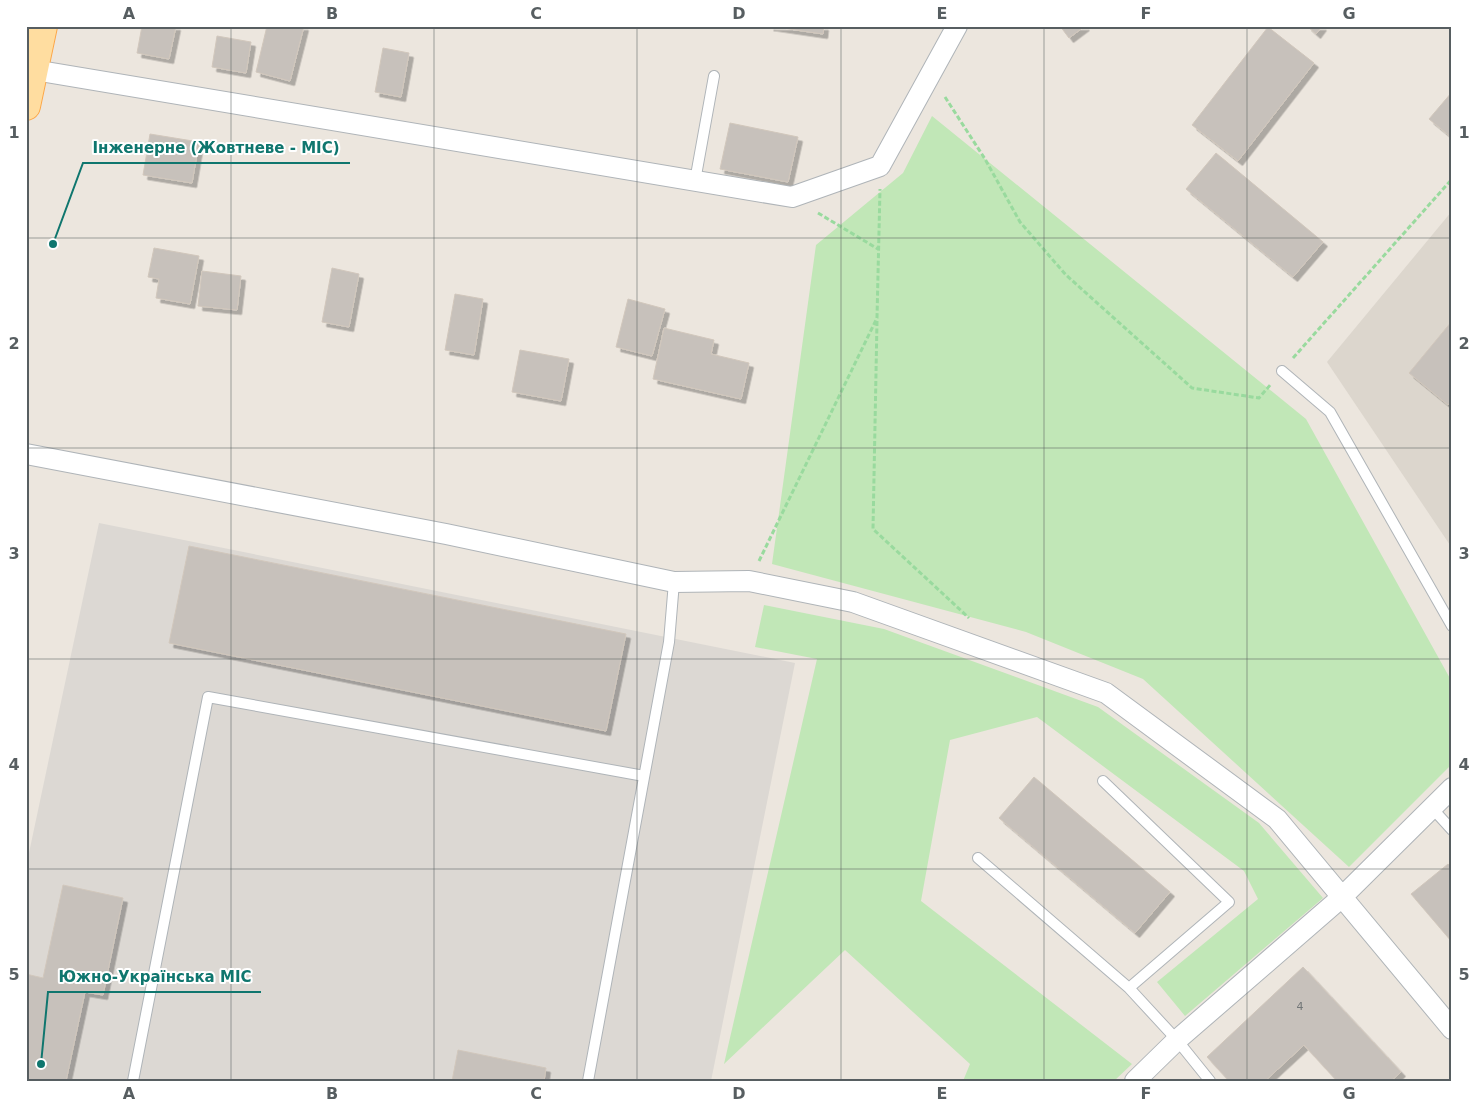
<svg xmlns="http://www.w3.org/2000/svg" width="1478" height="1107" viewBox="0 0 1478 1107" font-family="'DejaVu Sans',sans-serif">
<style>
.industrial{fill:#dcd8d3}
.education{fill:#dcd6cd}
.green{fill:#c1e7b7}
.building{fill:#c7c1bb;stroke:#d1c7bc;filter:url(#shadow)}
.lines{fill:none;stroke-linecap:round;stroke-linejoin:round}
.service-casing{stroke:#afb4b8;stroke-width:12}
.minor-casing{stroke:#afb4b8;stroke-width:22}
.primary-casing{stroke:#fda646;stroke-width:30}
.path{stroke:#99da9e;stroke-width:3;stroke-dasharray:5 2.5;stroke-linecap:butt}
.service{stroke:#fff;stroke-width:10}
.minor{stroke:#fff;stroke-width:20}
.primary{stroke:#ffdda0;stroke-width:28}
.grid{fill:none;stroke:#575e61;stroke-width:1;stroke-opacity:0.55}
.labels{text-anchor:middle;stroke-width:4;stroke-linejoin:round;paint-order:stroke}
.number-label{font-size:11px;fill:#737778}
.leader{fill:none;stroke:#0f766e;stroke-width:2}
.callout-dot{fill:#0f766e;stroke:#fff;stroke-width:2}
.callout-label{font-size:15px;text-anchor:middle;font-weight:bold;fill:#0f766e;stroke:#fff;stroke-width:4;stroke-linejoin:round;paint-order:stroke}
.neatline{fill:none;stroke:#575e61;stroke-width:2}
.grid-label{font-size:16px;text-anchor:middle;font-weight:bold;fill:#575e61}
</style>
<defs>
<filter id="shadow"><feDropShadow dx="4.5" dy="4.5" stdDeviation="0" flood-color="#0004"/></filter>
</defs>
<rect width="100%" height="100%" fill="#ece6de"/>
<path class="industrial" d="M99,523L795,663L711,1081H26V867Z"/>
<path class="education" d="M1452,211V548L1327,362Z"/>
<path class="green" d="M932,116L1306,419L1452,682V764L1349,867L1143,679L1026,632L772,564L816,245L903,173Z
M764,605L884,629L1098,707L1259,823L1323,898L1185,1016L1157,982L1258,899L1244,871L1037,717L950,740L921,901L1132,1064L1114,1081H963L970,1064L845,950L724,1064L817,659L755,647Z"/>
<path class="building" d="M142,26H176L169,59L137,53Z
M267,26H304L290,81L256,72Z
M769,26H824L823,34Z
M1060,26H1085L1069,38Z
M1307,26H1322L1316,34Z
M1268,27L1314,63L1238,161L1192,125Z
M217,36L251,42L246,73L212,67Z
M383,48L409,53L401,97L375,92Z
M1452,92V138L1429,119Z
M730,123L798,137L788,182L720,169Z
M150,134L199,142L192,183L143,175Z
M1216,153L1323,242L1293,277L1186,189Z
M154,248L199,256L190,304L156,298L159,279L148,277Z
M332,268L359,274L349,327L322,322Z
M202,271L241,276L237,310L198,306Z
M455,294L483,299L474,355L445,350Z
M628,299L665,309L652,356L616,347Z
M1452,321V400L1448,405L1409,373Z
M664,328L714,340L711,354L749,363L741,399L653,379Z
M520,350L569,359L561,401L512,392Z
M189,546L626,634L606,731L169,643Z
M1034,777L1170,892L1135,933L999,818Z
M1448,864L1452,868V942L1411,894Z
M63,885L123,898L103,995L85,992L66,1081H26V974L43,978Z
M1303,967L1401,1072L1391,1081H1337L1304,1045L1265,1081H1229L1207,1057Z
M458,1050L546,1068L544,1081H452Z"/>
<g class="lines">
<defs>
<path id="service" d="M695,181L714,76
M1282,371L1330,412L1452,626
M1103,781L1229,902L1129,988L1177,1040L1210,1081
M1432,808L1452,830
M978,858L1129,988
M133,1081L208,697L644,776
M588,1081L669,642L674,582"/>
<path id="minor" d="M34,70L792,197L880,166L957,26
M26,454L446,534L674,582L749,581L853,602L1106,693L1277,819L1452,1029
M1135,1081L1177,1040L1342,897L1452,788"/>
<path id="primary" d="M26,106L43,26"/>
</defs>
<use href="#service" class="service-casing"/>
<use href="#minor" class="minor-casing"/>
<use href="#primary" class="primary-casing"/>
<path class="path" d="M945,97L985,159L1020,222L1066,275L1192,388L1259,398L1271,384
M818,213L878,249
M877,321L873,529L969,618
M1293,358L1452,179
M759,561L877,318L880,189"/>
<use href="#service" class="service"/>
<use href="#minor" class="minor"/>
<use href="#primary" class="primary"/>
</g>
<path class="grid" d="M231,26V1081M434,26V1081M637,26V1081M841,26V1081M1044,26V1081M1247,26V1081M26,238H1452M26,448H1452M26,659H1452M26,869H1452"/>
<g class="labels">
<g class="number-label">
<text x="1300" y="1010">4</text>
</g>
</g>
<path class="leader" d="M53 244L83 163H350M41 1064L48 992H261"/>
<g class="callout-dot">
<circle cx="53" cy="244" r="5"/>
<circle cx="41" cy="1064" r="5"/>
</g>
<g class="callout-label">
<text x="216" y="153">Інженерне (Жовтневе - МІС)</text>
<text x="155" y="982">Южно-Українська МІС</text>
</g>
<rect width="1478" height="1107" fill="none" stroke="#ffffff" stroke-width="55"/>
<rect x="28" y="28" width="1422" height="1052" class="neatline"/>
<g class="grid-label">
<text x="129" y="19">A</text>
<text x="332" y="19">B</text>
<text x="536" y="19">C</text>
<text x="739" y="19">D</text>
<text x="942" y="19">E</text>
<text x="1146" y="19">F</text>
<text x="1349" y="19">G</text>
<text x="14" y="138">1</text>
<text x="1464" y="138">1</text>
<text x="14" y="349">2</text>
<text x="1464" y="349">2</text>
<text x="14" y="559">3</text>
<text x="1464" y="559">3</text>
<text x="14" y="770">4</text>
<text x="1464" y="770">4</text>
<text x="14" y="980">5</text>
<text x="1464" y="980">5</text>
<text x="129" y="1099">A</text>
<text x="332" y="1099">B</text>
<text x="536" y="1099">C</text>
<text x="739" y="1099">D</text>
<text x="942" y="1099">E</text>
<text x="1146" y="1099">F</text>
<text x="1349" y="1099">G</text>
</g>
</svg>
